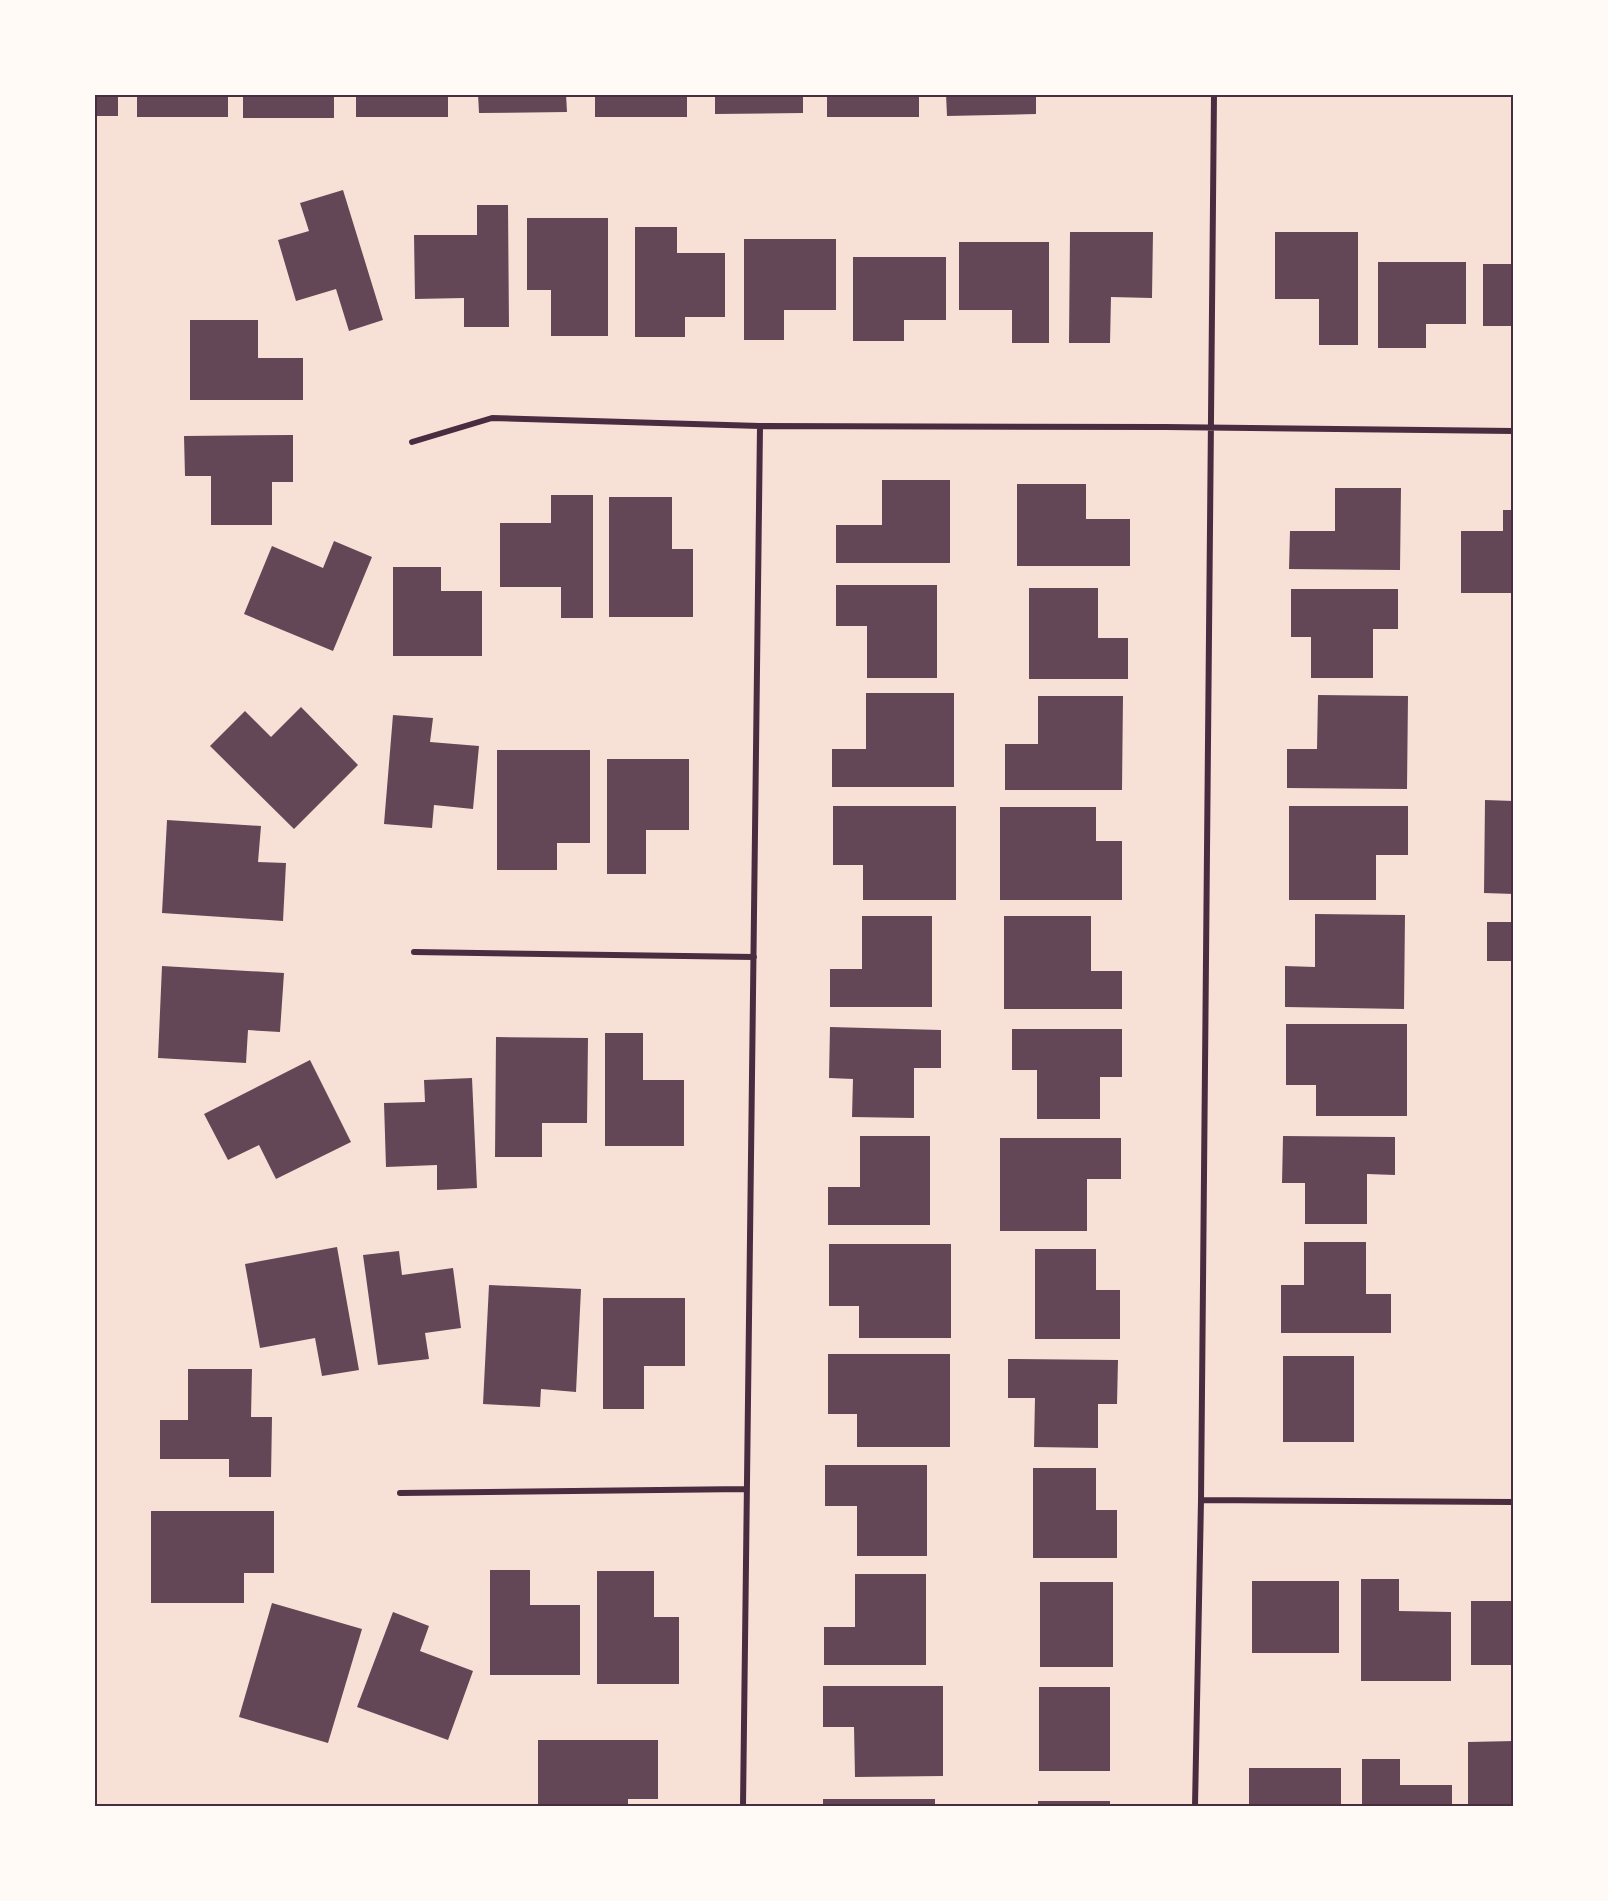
<svg xmlns="http://www.w3.org/2000/svg" width="1608" height="1901" viewBox="0 0 1608 1901" font-family="'Libre Baskerville',serif">
<style>
.building{fill:#644757}
.lines{fill:none;stroke-linecap:round;stroke-linejoin:round}
.minor{stroke:#4a2c40;stroke-width:6}
.neatline{fill:none;stroke:#4a2c40;stroke-width:2}
</style>
<rect width="100%" height="100%" fill="#f7e1d7"/>
<path class="building" d="M94,94H118V116H94Z
M137,94H228V117H137Z
M243,94H334V118H243Z
M356,94H448V117H356Z
M478,94H566L567,112L479,113Z
M595,94H687V117H595Z
M715,94H803V113L715,114Z
M827,94H919V117H827Z
M946,94H1036V114L947,116Z
M343,190L383,320L349,331L336,289L296,301L278,240L309,231L300,203Z
M477,205H508L509,327H464V298L415,299L414,235H477Z
M527,218H608V336H551V290H527Z
M635,227H677V253H725V317H685V337H635Z
M1070,232H1153L1152,298L1111,297L1110,343H1069Z
M1275,232H1358V345H1319V299H1275Z
M744,239H836V310H784V340H744Z
M959,242H1049V343H1012V310H959Z
M853,257H946V320H904V341H853Z
M1378,262H1466V324H1426V348H1378Z
M1483,264H1514V326H1483Z
M190,320H258V358H303V400H190Z
M293,435V482H272V525H211V476H185L184,436Z
M882,480H950V563H836V525H882Z
M1017,484H1086V519H1130V566H1017Z
M1335,488H1401L1400,570L1289,569L1290,531H1335Z
M551,495H593V618H561V587H500V523H551Z
M609,497H672V549H693V617H609Z
M1503,510H1514V593H1461V531H1503Z
M334,541L372,557L333,651L244,614L272,546L323,568Z
M393,567H441V591H482V656H393Z
M836,585H937V678H867V626H836Z
M1029,588H1098V638H1128V679H1029Z
M1291,589H1398V629H1373V678H1311V637H1291Z
M866,693H954V787H832V749H866Z
M1318,695L1408,696L1407,789L1287,788V749H1317Z
M1038,696H1123L1122,790H1005V744H1038Z
M301,707L358,765L294,829L210,746L245,711L271,737Z
M393,715L433,718L430,742L479,746L473,809L434,805L432,828L384,824Z
M497,750H590V843H557V870H497Z
M607,759H689V830H646V874H607Z
M1485,800L1514,801V894L1484,893Z
M833,806H956V900H863V865H833Z
M1289,806H1408V855H1376V900H1289Z
M1000,807H1096V841H1122V900H1000Z
M167,820L261,826L258,862L286,863L283,921L162,913Z
M1315,914L1405,915L1404,1009L1285,1007V966L1315,967Z
M862,916H932V1007H830V969H862Z
M1004,916H1091V971H1122V1009H1004Z
M1487,922H1514V961H1487Z
M162,966L284,973L280,1032L248,1030L246,1063L158,1058Z
M1286,1024H1407V1116H1316V1085H1286Z
M830,1027L941,1030V1068H914V1118L852,1117L853,1079L829,1078Z
M1012,1029H1122V1077H1100V1119H1037V1070H1012Z
M605,1033H643V1080H684V1146H605Z
M496,1037L588,1038L587,1123H542V1157H495Z
M310,1060L351,1142L276,1179L259,1145L228,1160L204,1114Z
M472,1078L477,1188L437,1190V1165L386,1167L384,1103L425,1102L424,1080Z
M860,1136H930V1225H828V1187H860Z
M1283,1136L1395,1137V1175L1367,1174V1224H1305V1183H1282Z
M1000,1138H1121V1179H1087V1231H1000Z
M1304,1242H1366V1294H1391V1333H1281V1285H1304Z
M829,1244H951V1338H859V1306H829Z
M337,1247L359,1370L322,1376L315,1338L260,1348L245,1264Z
M1035,1249H1096V1290H1120V1339H1035Z
M399,1251L402,1275L453,1268L461,1328L425,1333L429,1359L378,1365L363,1255Z
M489,1285L581,1289L576,1392L541,1389L540,1407L483,1404Z
M603,1298H685V1366H644V1409H603Z
M828,1354H950V1447H857V1414H828Z
M1283,1356H1354V1442H1283Z
M1008,1359L1118,1360L1117,1404H1098V1448L1034,1447L1035,1398H1008Z
M188,1369H252L251,1417H272L271,1477H229V1459H160V1420H188Z
M825,1465H927V1556H857V1506H825Z
M1033,1468H1096V1510H1117V1558H1033Z
M151,1511H274V1573H244V1603H151Z
M490,1570H530V1605H580V1675H490Z
M597,1571H654V1617H679V1684H597Z
M855,1574H926V1665H824V1627H855Z
M1361,1579H1399V1611L1451,1612V1681H1361Z
M1252,1581H1339V1653H1252Z
M1040,1582H1113V1667H1040Z
M1471,1601H1514V1665H1471Z
M272,1603L362,1629L328,1743L239,1717Z
M393,1612L429,1626L420,1651L473,1671L448,1740L357,1707Z
M823,1686H943V1776L855,1777L854,1727H823Z
M1039,1687H1110V1771H1039Z
M538,1740H658V1799H628V1806H538Z
M1514,1741V1806H1468V1742Z
M1362,1759H1400V1785H1452V1806H1362Z
M1249,1768H1341V1806H1249Z
M823,1799H935V1806H823Z
M1038,1801H1110V1806H1038Z"/>
<g class="lines">
<path class="minor" d="M412,442L492,418L760,426L1165,427L1514,431
M414,952L754,957
M400,1493L746,1489
M1201,1500L1514,1502
M743,1806L760,426
M1195,1806L1201,1500L1214,94"/>
</g>
<rect width="1608" height="1901" fill="none" stroke="#fffaf5" stroke-width="192"/>
<rect x="96" y="96" width="1416" height="1709" class="neatline"/>
</svg>
